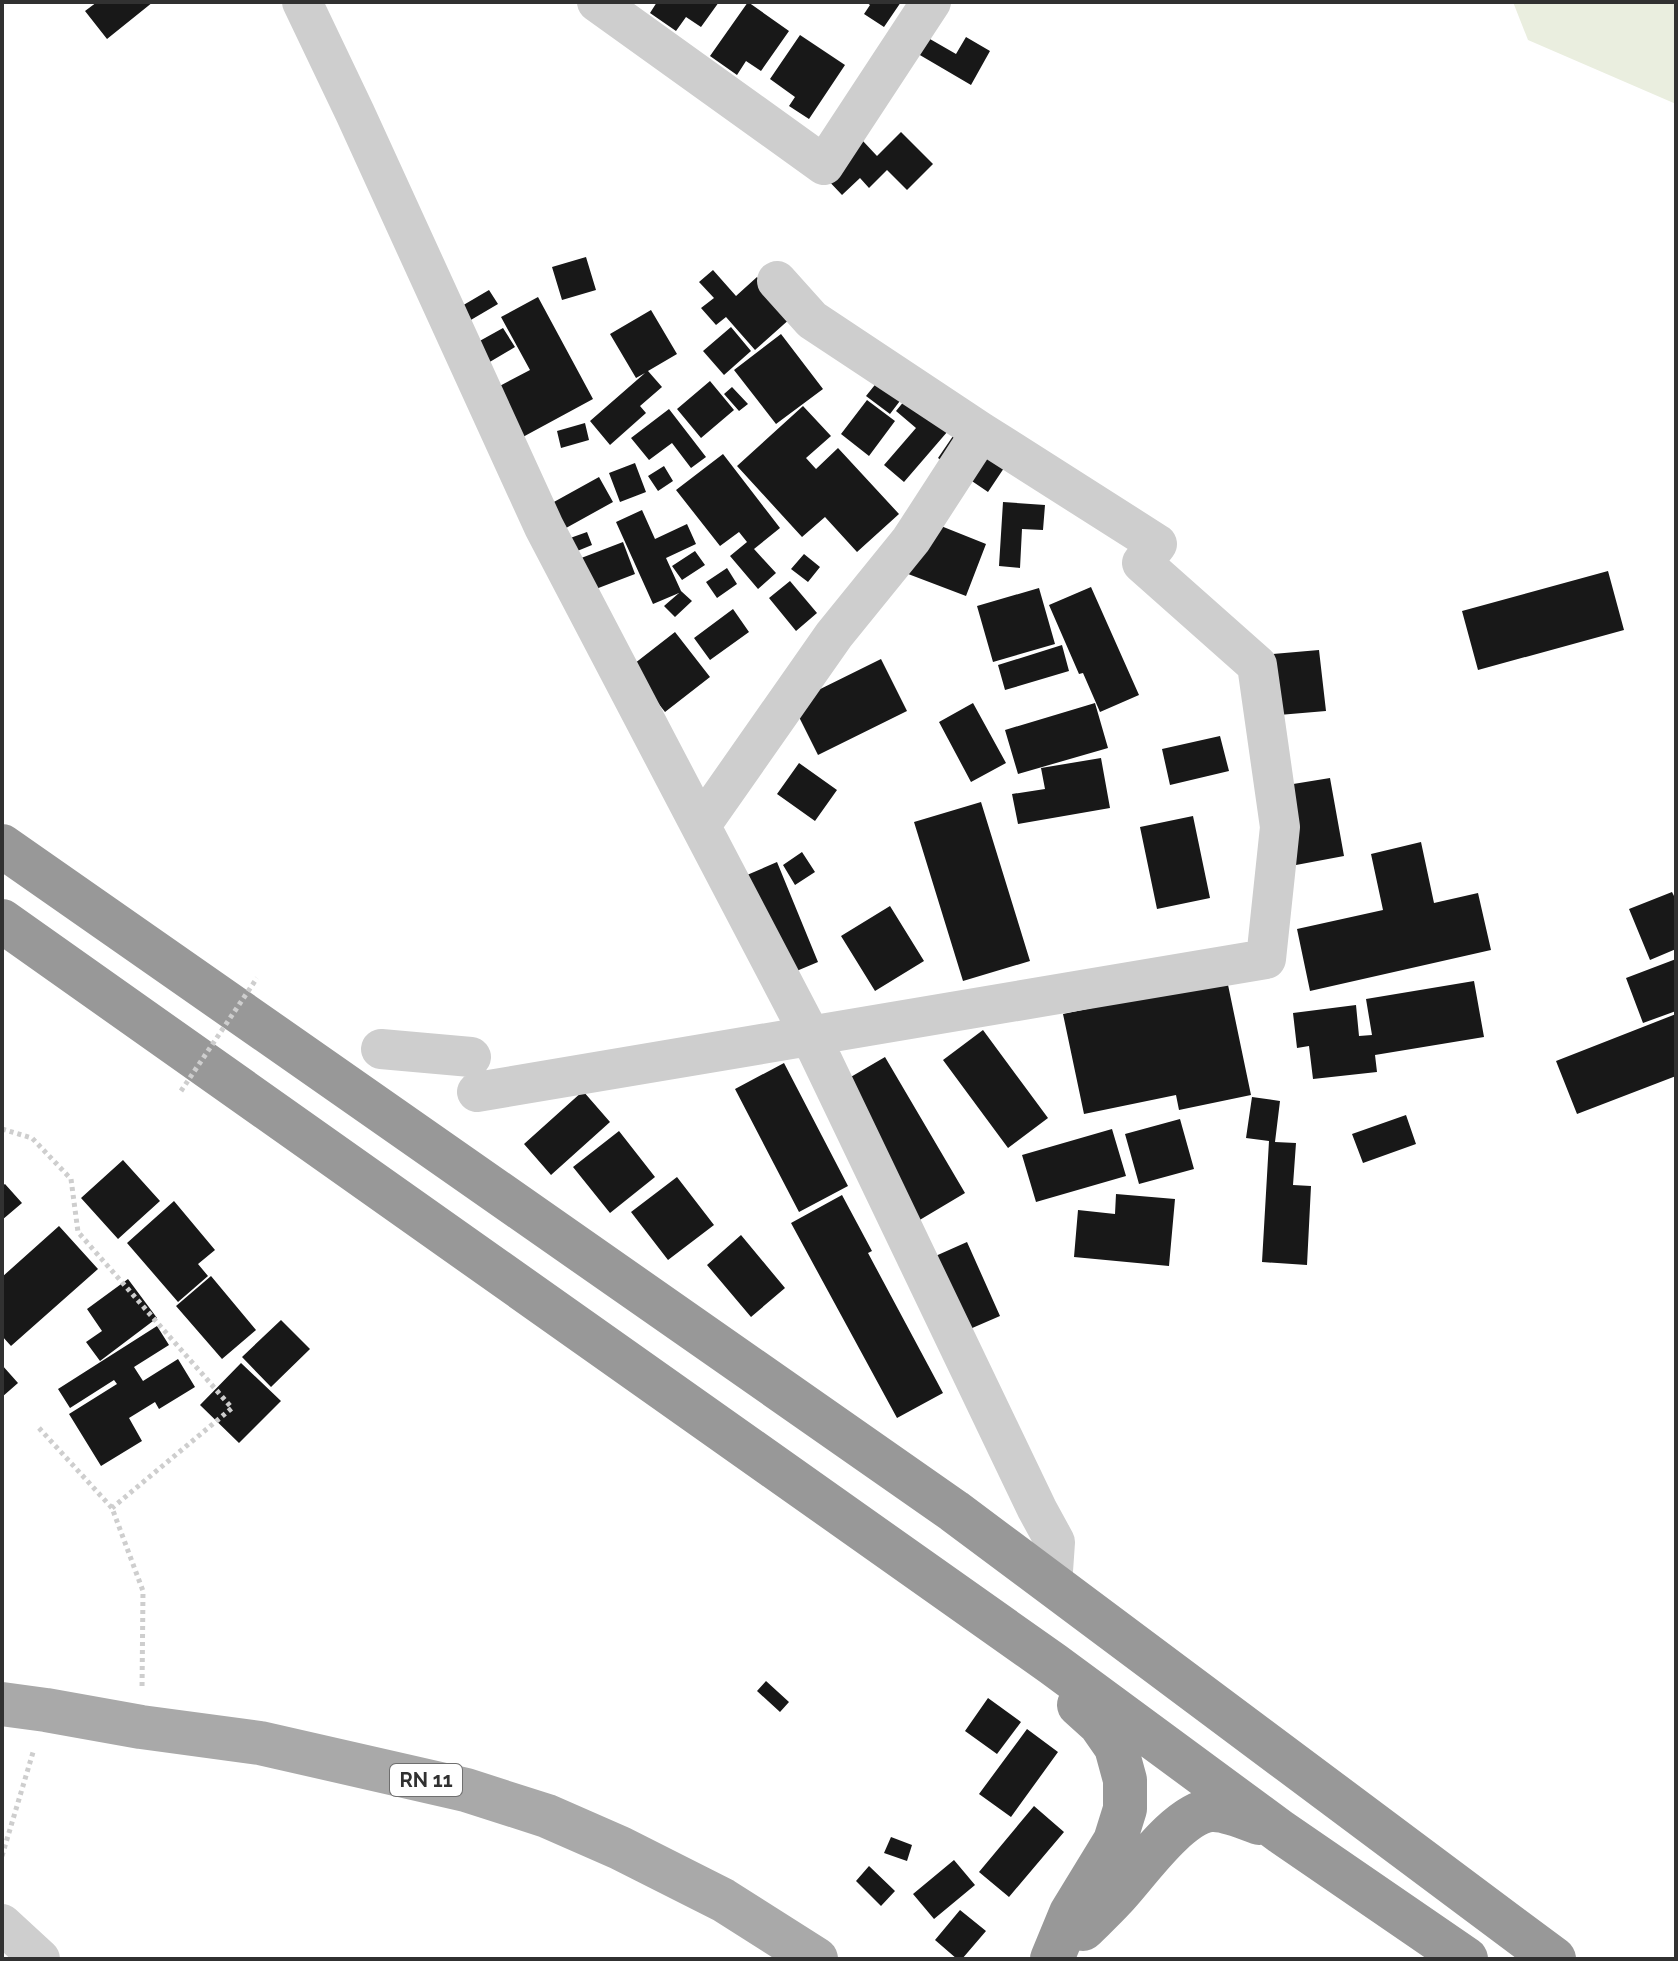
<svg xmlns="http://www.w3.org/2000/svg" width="1678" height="1961" viewBox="0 0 1678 1961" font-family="Raleway,sans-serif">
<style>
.green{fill:#eaeedf}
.building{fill:#181818}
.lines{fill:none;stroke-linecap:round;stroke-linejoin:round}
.path{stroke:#cecece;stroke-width:5;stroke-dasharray:4 4;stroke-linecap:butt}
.street{stroke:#cecece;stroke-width:40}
.primary{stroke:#a9a9a9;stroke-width:44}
.highway{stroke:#989898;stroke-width:44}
.path-bridge{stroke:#cecece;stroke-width:5;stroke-dasharray:4 4;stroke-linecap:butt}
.labels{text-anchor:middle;stroke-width:8;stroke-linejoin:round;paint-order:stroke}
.shield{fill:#fff;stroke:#6f6f6f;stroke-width:2}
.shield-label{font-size:20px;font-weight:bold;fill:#313131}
</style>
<rect width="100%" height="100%" fill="#fff"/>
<path class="green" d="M1513,2H1676V104L1528,40Z"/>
<path class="building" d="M97,2H153L107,39L85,11Z
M657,2H719L701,27L686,17L676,31L650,13Z
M748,2L789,31L761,71L746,61L737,75L710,56Z
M866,2H901L884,27L864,14L870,5Z
M800,35L845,65L809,119L789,106L795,97L770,79Z
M923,35L956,54L966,37L990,51L971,85L913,51Z
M901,132L933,164L907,190L887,170L869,188L860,178L842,195L825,177L862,140L877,156Z
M586,257L596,290L562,300L552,267Z
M713,270L736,296L757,277L792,317L755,350L726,317L716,325L701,308L714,298L699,282Z
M489,290L498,304L464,324L455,310Z
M538,297L593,399L521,438L494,389L530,370L501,317Z
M651,310L677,354L648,371L662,387L640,406L646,413L610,445L590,421L645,373L636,378L610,334Z
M731,327L751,351L724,375L703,351Z
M503,328L515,347L488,363L476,343Z
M781,334L823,389L776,424L734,370Z
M886,371L909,389L890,414L866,396Z
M710,381L734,410L701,438L677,409Z
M732,387L748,404L739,411L724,394Z
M914,389L954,424L904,482L884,465L916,428L896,411Z
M867,400L895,421L869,456L841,434Z
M803,406L831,436L806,458L816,469L838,448L899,514L857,552L825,517L802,537L737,466Z
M669,409L706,457L691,468L672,443L649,460L631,438Z
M966,417L1016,450L988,492L938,458Z
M585,423L589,440L561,448L557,431Z
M723,454L780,528L754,549L776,573L758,589L730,556L747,542L739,532L720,546L676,490Z
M635,463L646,492L620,502L609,473Z
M664,466L673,481L658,491L648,476Z
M599,477L613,502L548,538L534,513Z
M1003,502L1045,505L1043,530L1022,529L1020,568L999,566Z
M642,510L655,539L687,524L696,544L666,558L681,591L692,601L675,617L664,606L679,593L653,604L616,522Z
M916,516L986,544L966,596L895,569Z
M587,532L592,545L565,556L559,542Z
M623,542L635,574L588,592L576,560Z
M695,551L705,565L682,580L672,566Z
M804,554L820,567L808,582L791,569Z
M727,568L737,584L717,598L706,582Z
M1608,571L1624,630L1478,670L1462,611Z
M790,581L817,613L796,631L769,598Z
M1091,587L1139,695L1100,712L1083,673L1079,674L1049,605Z
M1039,588L1055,644L993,662L977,606Z
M733,609L749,632L710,660L694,638Z
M675,632L710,677L665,712L630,667Z
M1062,645L1069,671L1005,690L998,665Z
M1319,650L1326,711L1256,717L1250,656Z
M881,659L907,711L818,755L792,703Z
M973,703L1006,763L971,782L939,722Z
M1095,703L1108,748L1018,774L1005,730Z
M1220,736L1229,771L1170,785L1162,749Z
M1101,758L1110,808L1018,824L1012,794L1045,789L1041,768Z
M799,763L837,790L815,821L777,794Z
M1330,778L1344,856L1296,865L1281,786Z
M981,802L1030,961L963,981L914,822Z
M1193,816L1210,898L1157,909L1140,827Z
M1421,842L1434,903L1478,893L1491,950L1310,991L1297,929L1383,910L1371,854Z
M802,852L815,872L795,885L783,865Z
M777,862L818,962L787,975L747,875Z
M1672,892L1676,900V949L1650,960L1629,909Z
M890,906L924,961L875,991L841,936Z
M1676,959V1011L1643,1023L1626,978Z
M1227,980L1251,1095L1179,1110L1176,1095L1084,1114L1063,1014Z
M1474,981L1484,1037L1375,1055L1377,1072L1313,1079L1309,1046L1297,1048L1293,1013L1356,1005L1359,1036L1372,1035L1366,999Z
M1676,1014V1076L1577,1114L1556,1061Z
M983,1030L1048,1118L1008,1148L943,1060Z
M885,1057L965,1193L918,1221L837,1085Z
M784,1063L848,1186L799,1212L735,1089Z
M583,1091L610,1122L551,1175L524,1144Z
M1252,1097L1280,1101L1275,1142L1296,1143L1293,1185L1311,1186L1307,1265L1262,1262L1269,1141L1246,1138Z
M1406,1115L1416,1144L1363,1163L1352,1134Z
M1180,1119L1194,1169L1139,1184L1125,1134Z
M1112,1129L1126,1176L1036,1202L1022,1155Z
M619,1131L655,1177L610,1213L573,1167Z
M123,1160L160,1201L118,1239L81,1198Z
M677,1177L714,1225L668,1260L631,1212Z
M5,1184L22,1203L2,1220V1186Z
M1116,1194L1175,1199L1169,1266L1074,1257L1078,1210L1115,1214Z
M842,1195L872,1251L868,1253L943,1393L897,1418L791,1223Z
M174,1201L215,1250L198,1264L208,1276L178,1302L127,1243Z
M59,1226L98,1269L11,1346L2,1336V1277Z
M741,1235L785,1288L751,1317L707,1265Z
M967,1242L1000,1316L963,1332L931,1258Z
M211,1276L256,1330L222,1359L176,1306Z
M128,1279L157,1318L100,1361L86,1342L102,1331L87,1309Z
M281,1320L310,1349L271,1387L242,1357Z
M157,1326L169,1345L134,1367L143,1381L178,1359L195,1387L159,1409L155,1402L129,1418L142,1441L101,1466L69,1414L117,1384L114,1380L70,1408L58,1389Z
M241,1363L281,1401L239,1443L200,1405Z
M2,1365L18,1383L2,1397Z
M766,1681L789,1702L780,1712L757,1691Z
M988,1698L1021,1722L997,1754L965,1731Z
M1027,1729L1058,1752L1011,1817L979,1794Z
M1034,1806L1064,1832L1009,1897L979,1872Z
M891,1837L912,1845L907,1861L884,1853Z
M954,1860L975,1885L934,1919L913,1894Z
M869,1866L895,1891L881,1906L856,1881Z
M960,1910L986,1931L962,1959H957L935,1940Z"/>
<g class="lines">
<path class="path" d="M2,1129L32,1138L71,1179L78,1232L232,1408L112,1508
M39,1428L112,1508L143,1591L142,1690
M2,1856L34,1749"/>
<path class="street" d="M302,2L355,113L544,527L811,1037L1037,1509L1055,1542L1052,1585
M597,2L824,165L931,2
M701,825L834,635L911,540L981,432
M381,1049L471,1057
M477,1092L1266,959L1280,827L1257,665L1142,563L1157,544L981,432L812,320L777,281
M2,1924L40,1959"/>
<path class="primary" d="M2,1704L46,1710L141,1727L260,1743L466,1790L547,1816L620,1848L723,1900L816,1959"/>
<path class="highway" d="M2,846L954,1511L1554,1959
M2,921L1053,1664L1281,1832L1466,1959
M1083,1929C1093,1919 1104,1909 1114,1898C1137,1874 1177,1814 1211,1810C1225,1809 1246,1818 1259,1823
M1052,1959L1071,1913L1115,1841L1125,1809V1780L1116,1747L1100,1724L1079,1705"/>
<path class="path-bridge" d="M181,1091L257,978"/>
</g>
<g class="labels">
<rect class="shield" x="390" y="1764" width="72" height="32" rx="6"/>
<g class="shield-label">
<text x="426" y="1787">RN 11</text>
</g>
</g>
<rect width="1678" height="1961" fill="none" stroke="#313131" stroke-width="8"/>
</svg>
